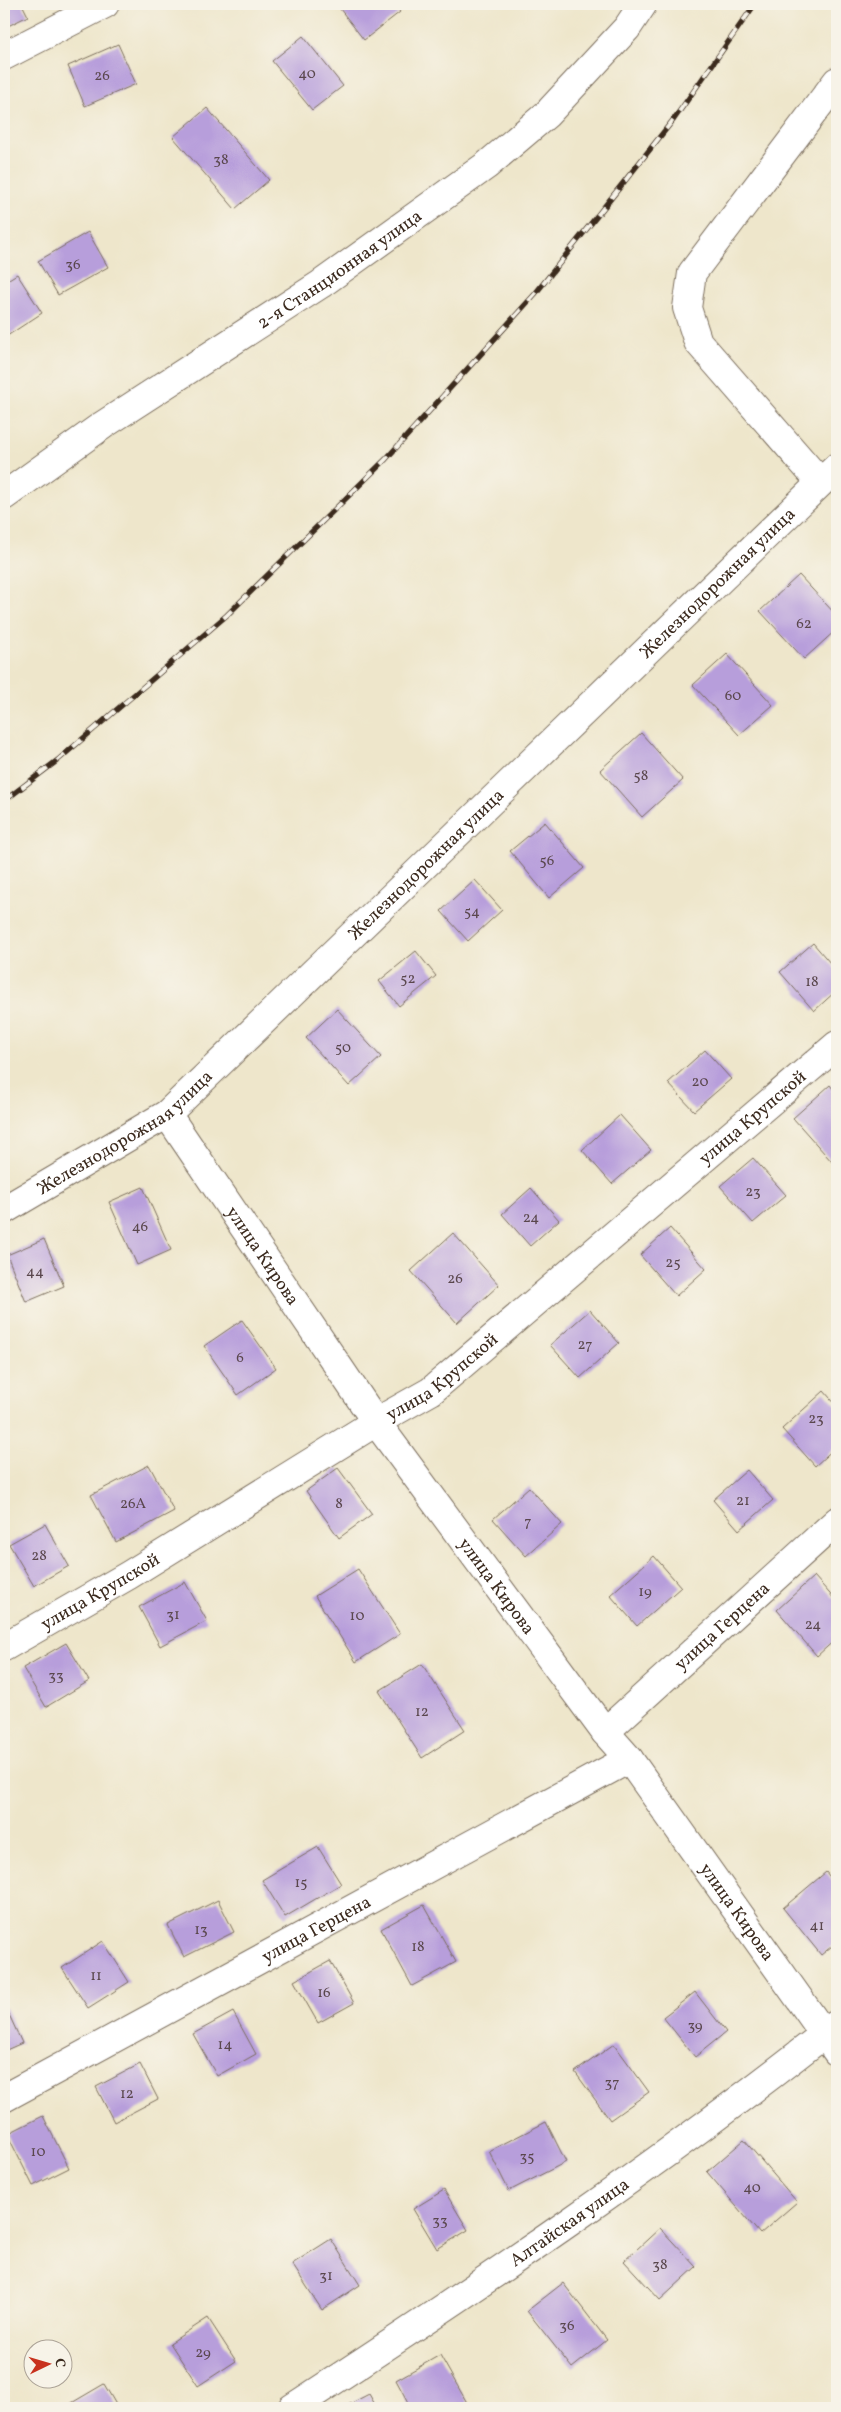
<svg xmlns="http://www.w3.org/2000/svg" width="841" height="2412" viewBox="0 0 841 2412" font-family="Vollkorn,serif">
<style>
.building{fill:#b79edb}
.lines{fill:none;stroke-linecap:round;stroke-linejoin:round}
.minor-casing{stroke:#7a6c5b;stroke-width:30}
.minor{stroke:#fff;stroke-width:28}
.rail-casing{stroke:#3b2a1e;stroke-width:5.5}
.rail{stroke:#f7f3e8;stroke-width:4;stroke-dasharray:11;stroke-linecap:butt}
.labels{text-anchor:middle;stroke-width:4;stroke-linejoin:round;paint-order:stroke}
.number-label{font-size:15px;fill:#5a474d}
.street-label{font-size:18px;fill:#3b2a1e;stroke:#f7f3e8}
</style>
<rect width="100%" height="100%" fill="#f7f3e8"/>
<filter id="ink" filterUnits="userSpaceOnUse"><feTurbulence type="fractalNoise" baseFrequency=".02" numOctaves="2"/><feDisplacementMap in="SourceGraphic" scale="10" xChannelSelector="R" yChannelSelector="G"/><feConvolveMatrix kernelMatrix="1 2 1 2 8 2 1 2 1" color-interpolation-filters="sRGB"/></filter>
<filter id="wash" filterUnits="userSpaceOnUse"><feTurbulence type="fractalNoise" baseFrequency=".0096" numOctaves="4" result="noise"/><feDisplacementMap in="SourceGraphic" scale="20" xChannelSelector="R" yChannelSelector="G"/><feGaussianBlur stdDeviation="1.12" result="paint"/><feColorMatrix in="noise" values="0 0 0 0 0 0 0 0 0 0 0 0 0 0 0 0 0 1.4 0 .05"/><feComposite in="paint" operator="in"/></filter>
<g filter="url(#wash)">
<rect width="100%" height="100%" fill="#eee6cb"/>
<g id="blocks">
<path class="building" d="M4,4H22L28,16L4,28Z
M346,4H394L400,12L364,40L340,9Z
M303,36L343,86L312,110L272,61Z
M118,44L136,84L85,106L68,66Z
M207,108L269,180L235,209L173,137Z
M88,232L108,267L58,295L38,261Z
M17,274L42,313L4,338V282Z
M799,575L837,616V629L804,659L760,611Z
M727,654L773,705L739,735L693,685Z
M641,733L683,780L642,817L600,770Z
M545,822L584,868L549,898L510,851Z
M475,880L502,910L468,941L441,911Z
M813,943L837,971V990L814,1011L780,972Z
M416,951L436,976L399,1006L379,981Z
M337,1009L381,1057L349,1086L306,1038Z
M705,1050L731,1079L694,1111L668,1083Z
M830,1085L837,1094V1159L833,1163L793,1118Z
M620,1115L651,1150L612,1184L582,1150Z
M753,1158L786,1195L753,1223L720,1186Z
M143,1187L171,1250L137,1265L109,1202Z
M531,1188L559,1220L530,1246L502,1214Z
M670,1228L706,1269L676,1296L640,1255Z
M453,1233L499,1285L457,1323L411,1271Z
M44,1239L64,1286L26,1302L7,1255Z
M590,1310L619,1343L580,1378L550,1345Z
M242,1320L276,1368L238,1395L204,1346Z
M824,1391L837,1406V1446L815,1466L782,1429Z
M149,1465L174,1511L116,1542L91,1495Z
M338,1468L372,1514L339,1538L306,1491Z
M747,1470L773,1500L739,1530L713,1500Z
M529,1487L562,1524L526,1556L493,1519Z
M45,1524L69,1566L34,1586L9,1544Z
M654,1556L681,1587L637,1626L610,1595Z
M358,1569L400,1634L356,1662L315,1596Z
M814,1576L837,1602V1638L817,1656L777,1610Z
M185,1582L207,1621L160,1646L139,1607Z
M66,1643L89,1681L46,1707L23,1668Z
M422,1664L465,1730L422,1758L379,1691Z
M318,1847L341,1884L285,1917L262,1880Z
M826,1872L837,1886V1942L821,1955L783,1908Z
M218,1900L234,1932L184,1957L168,1925Z
M424,1905L456,1962L412,1986L381,1929Z
M103,1941L129,1982L88,2008L62,1968Z
M330,1961L354,2003L318,2023L294,1981Z
M695,1992L726,2032L695,2057L663,2017Z
M6,2008L22,2043L4,2051V2009Z
M233,2012L256,2054L217,2076L193,2034Z
M614,2044L649,2092L610,2120L575,2072Z
M140,2064L158,2099L114,2122L96,2087Z
M43,2116L69,2168L33,2186L7,2134Z
M546,2122L566,2162L509,2191L489,2151Z
M744,2140L797,2202L760,2234L707,2172Z
M444,2190L468,2230L437,2249L413,2209Z
M660,2228L696,2267L660,2300L624,2261Z
M331,2239L360,2285L322,2310L292,2264Z
M563,2283L607,2340L572,2368L527,2311Z
M208,2318L236,2361L198,2386L170,2343Z
M440,2355L470,2408H411L396,2380Z
M104,2384L118,2408H63Z
M369,2394L377,2408H342Z"/>
</g>
</g>
<g filter="url(#ink)">
<use href="#blocks" fill-opacity="0" stroke="#7a6c5b" stroke-width="1"/>
<g class="lines">
<defs>
<g id="minor">
<path d="M4,56L105,4"/>
<path d="M820,482L698,342L687,308L692,273L837,81"/>
<path id="s1" d="M4,496L103,425L321,284L487,165L547,114L627,28L643,4"/>
<path id="s2" d="M167,1114L376,1422L605,1732L629,1759L837,2052"/>
<path id="s3" d="M4,1210L167,1114L837,467"/>
<path id="s4" d="M4,1647L129,1575L376,1422L431,1391L837,1045"/>
<path id="s5" d="M605,1732L837,1521"/>
<path id="s6" d="M4,2098L629,1759"/>
<path id="s7" d="M292,2408C478,2287 663,2162 837,2024"/>
</g>
</defs>
<use href="#minor" class="minor-casing"/>
<use href="#minor" class="minor"/>
<defs>
<path id="rail" d="M4,801L58,760L227,615L386,459L535,294L674,119L755,4"/>
</defs>
<use href="#rail" class="rail-casing"/>
<use href="#rail" class="rail"/>
</g>
</g>
<g class="labels">
<g class="number-label">
<text x="307" y="78">40</text>
<text x="102" y="80">26</text>
<text x="221" y="164">38</text>
<text x="73" y="269">36</text>
<text x="804" y="628">62</text>
<text x="733" y="700">60</text>
<text x="641" y="780">58</text>
<text x="547" y="865">56</text>
<text x="472" y="916">54</text>
<text x="408" y="983">52</text>
<text x="812" y="986">18</text>
<text x="343" y="1052">50</text>
<text x="700" y="1086">20</text>
<text x="753" y="1196">23</text>
<text x="531" y="1222">24</text>
<text x="140" y="1231">46</text>
<text x="673" y="1267">25</text>
<text x="35" y="1276">44</text>
<text x="455" y="1283">26</text>
<text x="585" y="1349">27</text>
<text x="240" y="1362">6</text>
<text x="816" y="1423">23</text>
<text x="743" y="1505">21</text>
<text x="133" y="1508">26А</text>
<text x="339" y="1508">8</text>
<text x="528" y="1526">7</text>
<text x="39" y="1560">28</text>
<text x="645" y="1596">19</text>
<text x="173" y="1619">31</text>
<text x="357" y="1620">10</text>
<text x="813" y="1629">24</text>
<text x="56" y="1680">33</text>
<text x="422" y="1716">12</text>
<text x="301" y="1887">15</text>
<text x="817" y="1930">41</text>
<text x="201" y="1934">13</text>
<text x="418" y="1951">18</text>
<text x="96" y="1980">11</text>
<text x="324" y="1997">16</text>
<text x="695" y="2030">39</text>
<text x="225" y="2049">14</text>
<text x="612" y="2087">37</text>
<text x="127" y="2098">12</text>
<text x="38" y="2156">10</text>
<text x="527" y="2161">35</text>
<text x="752" y="2192">40</text>
<text x="440" y="2225">33</text>
<text x="660" y="2269">38</text>
<text x="326" y="2280">31</text>
<text x="567" y="2330">36</text>
<text x="203" y="2357">29</text>
</g>
<g class="street-label">
<text dy="6" stroke="none"><textPath href="#s1" startOffset="405">2-я Станционная улица</textPath></text>
<text dy="6" stroke="none"><textPath href="#s3" startOffset="954">Железнодорожная улица</textPath></text>
<text dy="6" stroke="none"><textPath href="#s3" startOffset="549">Железнодорожная улица</textPath></text>
<text dy="6" stroke="none"><textPath href="#s4" startOffset="920">улица Крупской</textPath></text>
<text dy="6" stroke="none"><textPath href="#s3" startOffset="144">Железнодорожная улица</textPath></text>
<text dy="6" stroke="none"><textPath href="#s2" startOffset="171">улица Кирова</textPath></text>
<text dy="6" stroke="none"><textPath href="#s4" startOffset="515">улица Крупской</textPath></text>
<text dy="6" stroke="none"><textPath href="#s2" startOffset="576">улица Кирова</textPath></text>
<text dy="6" stroke="none"><textPath href="#s4" startOffset="111">улица Крупской</textPath></text>
<text dy="6" stroke="none"><textPath href="#s5" startOffset="158">улица Герцена</textPath></text>
<text dy="6" stroke="none"><textPath href="#s2" startOffset="981">улица Кирова</textPath></text>
<text dy="6" stroke="none"><textPath href="#s6" startOffset="355">улица Герцена</textPath></text>
<text dy="6" stroke="none"><textPath href="#s7" startOffset="334">Алтайская улица</textPath></text>
</g>
</g>
<rect width="841" height="2412" fill="none" stroke="#f7f3e8" stroke-width="20"/>
<g transform="translate(48 2364) rotate(85)"><circle r="24" fill="#f7f3e8" stroke="#aca397"/>
<path d="M0-4L9 19L0 12L-9 19Z" fill="#c8321e"/>
<text y="-8" font-size="14" font-weight="bold" text-anchor="middle" fill="#3b2a1e">С</text>
</g>
</svg>
